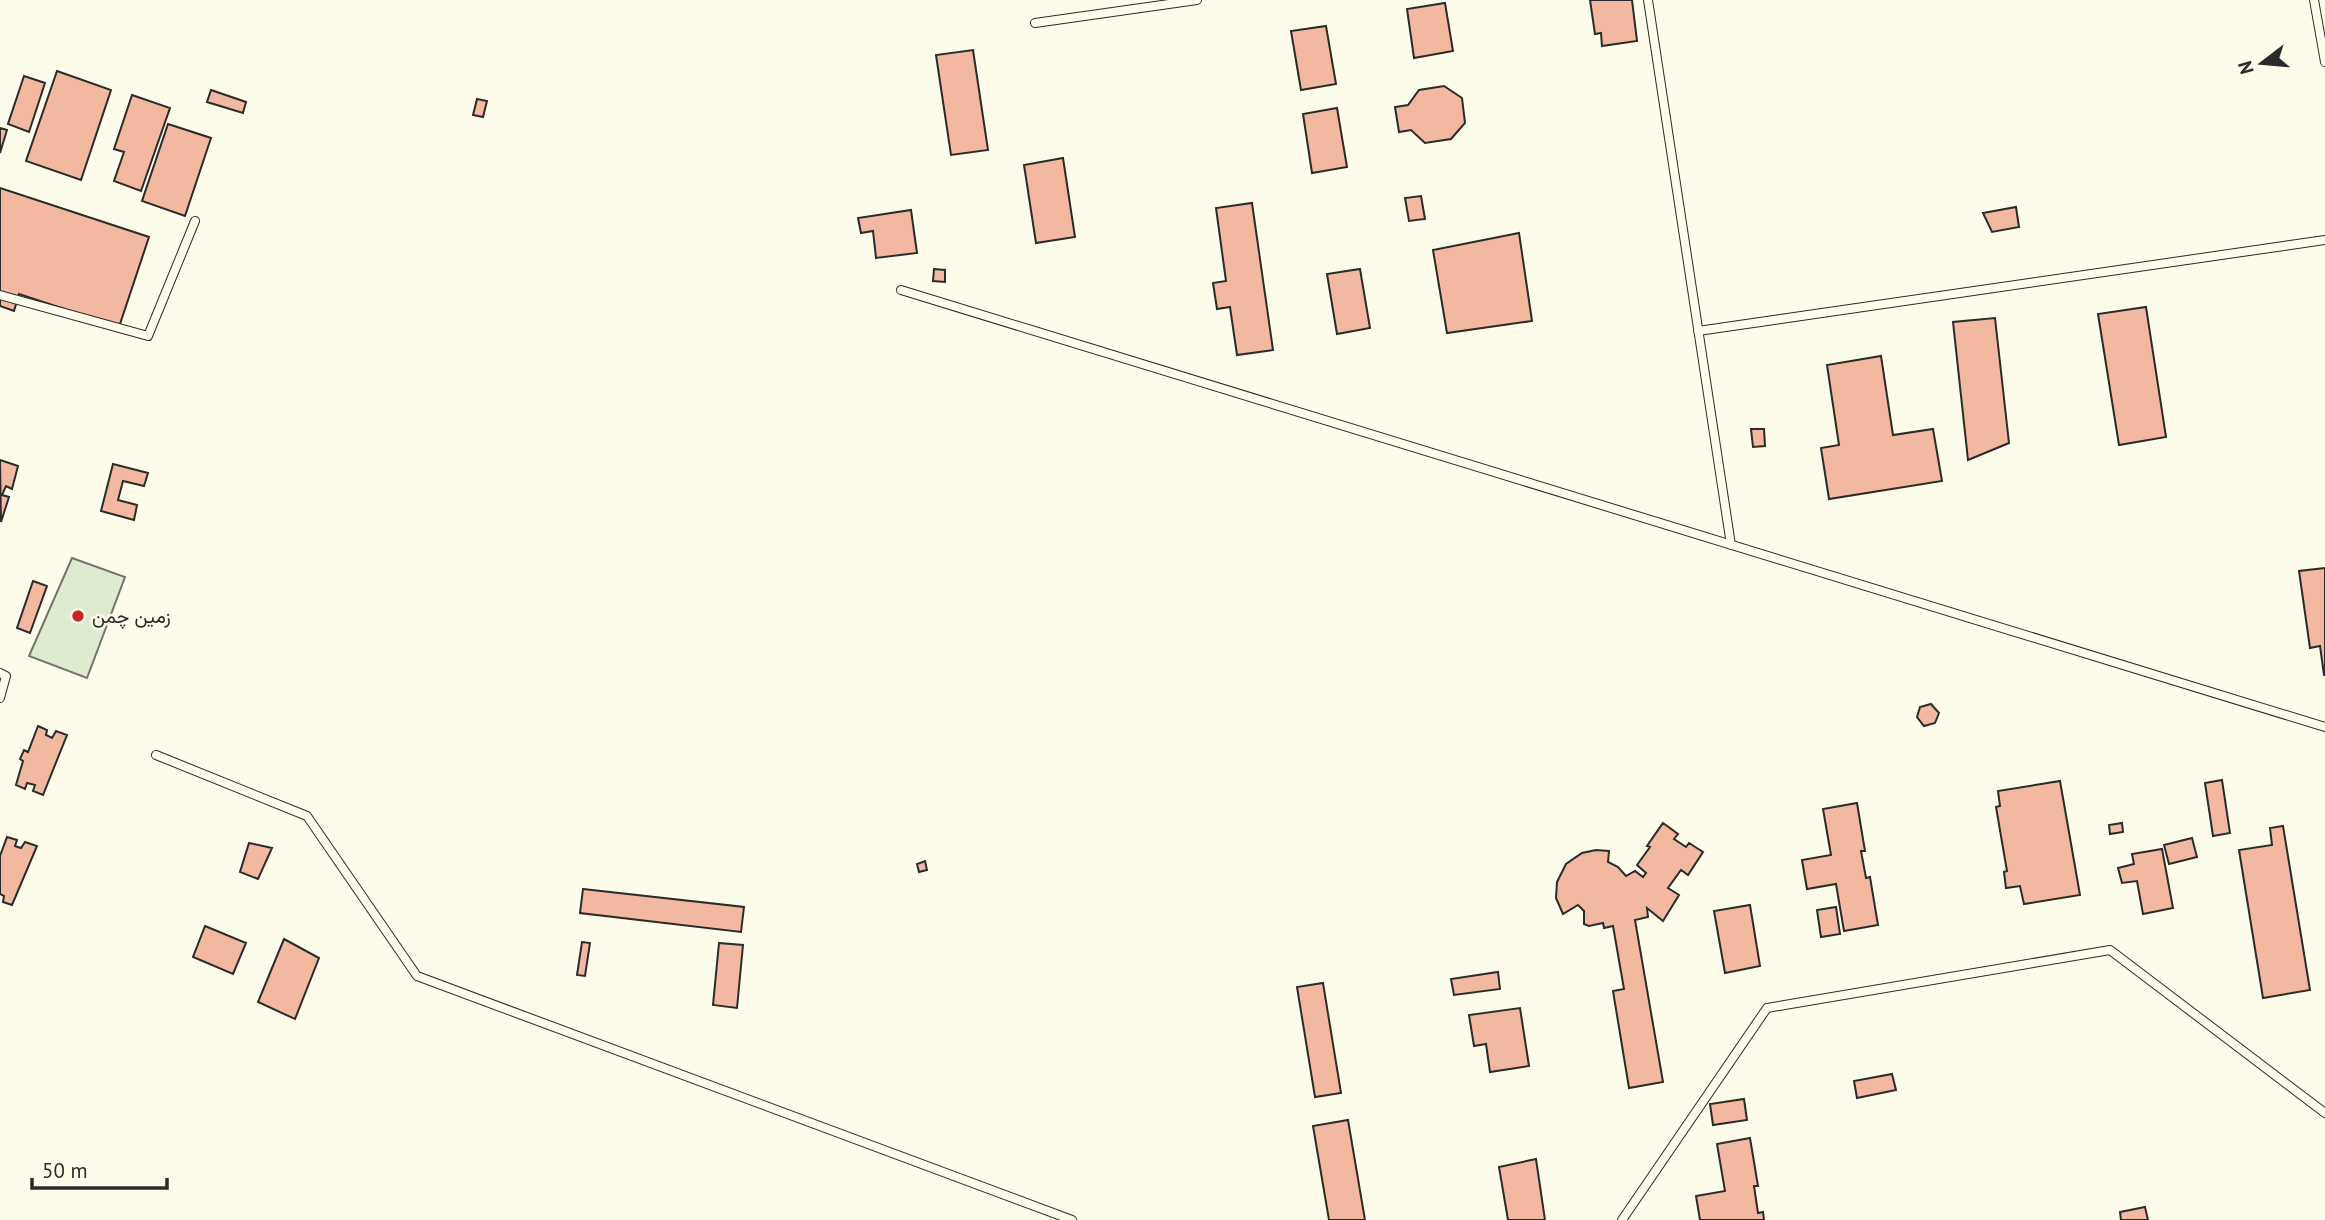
<svg xmlns="http://www.w3.org/2000/svg" width="2325" height="1220" viewBox="0 0 2325 1220" font-family="'PT Sans',Vazirmatn,sans-serif">
<style>
.green{fill:#deebd1;stroke:#74746e;stroke-width:2}
.building{fill:#f2b8a0;stroke:#2b2b2b;stroke-width:2}
.lines{fill:none;stroke-linecap:round;stroke-linejoin:round}
.lane-casing{stroke:#2b2b2b;stroke-width:10}
.lane{stroke:#fdfbea;stroke-width:8}
.poi-dot{fill:#c62828;stroke:#fdfbea;stroke-width:2.5}
.labels{text-anchor:middle;stroke-width:5;stroke-linejoin:round;paint-order:stroke}
.poi-label{font-size:19px;fill:#2b2b2b;stroke:#fdfbea;text-anchor:start}
</style>
<rect width="100%" height="100%" fill="#fdfbea"/>
<path class="green" d="M72,558L125,577L87,678L29,656Z"/>
<path class="building" d="M1590,0H1632L1637,41L1602,46L1601,33L1595,34Z
M1445,3L1453,51L1414,58L1407,9Z
M1326,26L1336,84L1301,90L1291,31Z
M973,50L988,150L951,155L936,55Z
M57,71L111,90L81,180L26,161Z
M24,76L45,83L29,132L8,124Z
M1444,86L1462,98L1465,123L1451,139L1425,143L1411,130L1399,132L1395,107L1408,105L1419,90Z
M211,90L246,102L243,113L207,102Z
M132,95L170,108L141,191L114,181L124,152L114,149Z
M477,99L487,101L483,117L473,115Z
M1337,108L1347,167L1312,173L1303,114Z
M168,124L211,138L185,216L142,201Z
M0,128L7,130L0,153Z
M1063,158L1075,237L1036,243L1024,165Z
M0,188L149,237L119,327L19,294L14,311L0,306Z
M1421,196L1425,219L1409,221L1405,198Z
M1252,203L1273,350L1237,355L1230,307L1217,309L1213,283L1226,281L1216,208Z
M2016,207L2019,227L1992,232L1983,213Z
M911,210L917,253L876,258L873,231L861,233L858,218Z
M1519,233L1532,321L1447,333L1433,250Z
M934,269L945,270V282L933,281Z
M1360,269L1370,328L1337,334L1327,274Z
M2146,307L2166,437L2119,445L2098,314Z
M1995,318L2009,443L1968,460L1953,322Z
M1881,356L1893,435L1933,429L1942,481L1829,499L1821,448L1839,445L1827,365Z
M1751,429H1764L1765,446L1753,447Z
M0,460L18,466L12,489L6,486L2,495L9,497L1,522Z
M113,464L148,473L144,486L123,481L118,500L137,505L134,520L101,511Z
M2325,568V675H2324L2320,646L2310,648L2299,571Z
M33,581L47,586L30,633L17,628Z
M1931,704L1939,713L1935,723L1924,726L1917,717L1920,707Z
M38,726L47,730L46,735L52,738L56,731L67,735L43,795L33,791L35,785L27,783L25,789L16,785L23,761L20,759L24,750L28,752Z
M2222,780L2230,833L2213,836L2205,783Z
M2060,781L2080,895L2024,904L2020,886L2006,888L2004,872L2007,871L1996,807L2000,806L1998,791Z
M1857,803L1865,851H1861L1866,878L1870,877L1878,925L1844,931L1836,884L1807,889L1802,860L1831,855L1823,809Z
M1663,823L1678,834L1674,839L1686,847L1689,843L1703,852L1688,875L1681,870L1668,888L1679,895L1663,921L1647,908L1648,917L1635,920L1663,1082L1629,1088L1613,991L1624,989L1613,926L1604,928L1603,923L1589,926L1584,924V911L1578,905L1563,914L1556,898L1557,882L1566,864L1582,853L1596,850L1609,851L1608,862L1618,867L1626,876L1635,871L1643,877L1646,873L1637,865L1650,847L1647,846Z
M2122,823L2123,832L2110,834L2109,825Z
M2283,826L2310,990L2263,998L2239,850L2272,845L2270,828Z
M7,837L17,840L15,846L21,848L25,842L37,846L12,905L3,902L4,896L0,894V856Z
M2192,838L2197,857L2169,864L2164,845Z
M249,843L272,848L258,879L240,872Z
M2162,849L2173,908L2143,914L2137,881L2122,883L2118,868L2134,864L2132,854Z
M925,861L927,870L919,872L917,864Z
M583,889L744,907L741,932L580,913Z
M1750,905L1760,966L1725,973L1714,911Z
M1836,907L1840,934L1821,937L1817,910Z
M205,926L246,943L233,974L193,957Z
M284,939L319,958L295,1019L258,1002Z
M582,942L590,943L585,976L577,975Z
M719,943L743,945L737,1008L713,1005Z
M1498,972L1500,989L1454,995L1451,979Z
M1323,983L1341,1093L1315,1097L1297,987Z
M1520,1008L1529,1066L1490,1072L1486,1044L1474,1046L1469,1015Z
M1892,1074L1896,1090L1857,1098L1854,1081Z
M1744,1099L1747,1120L1713,1125L1710,1104Z
M1348,1120L1365,1220H1329L1313,1126Z
M1750,1138L1758,1186H1754L1758,1213L1763,1212L1764,1220H1700L1696,1196L1725,1191L1717,1144Z
M1536,1159L1545,1220H1508L1499,1167Z
M2145,1207L2148,1220H2121L2120,1212Z"/>
<g class="lines">
<defs>
<path id="lane" d="M1648,0L1731,545
M2314,0L2325,62
M1035,23L1197,0
M901,290L2325,727
M0,295L148,336L195,221
M1698,331L2325,240
M0,673L6,676L0,698
M156,755L307,816L417,976L1072,1220
M1622,1220L1767,1008L2110,950L2325,1113"/>
</defs>
<use href="#lane" class="lane-casing"/>
<use href="#lane" class="lane"/>
</g>
<circle class="poi-dot" cx="78" cy="616" r="7"/>
<g class="labels">
<g class="poi-label">
<text x="92" y="623">زمین چمن</text>
</g>
</g>
<g transform="translate(2262 63) rotate(254)" stroke="#fdfbea" stroke-width="5" paint-order="stroke">
<path d="M0-5L12 26L0 18L-12 26Z" fill="#2b2b2b"/>
<text y="-10" font-size="19" font-weight="bold" text-anchor="middle" fill="#2b2b2b">N</text>
</g>
<path d="M32 1178v10h135v-10" fill="none" stroke="#2b2b2b" stroke-width="3.5"/>
<text x="42" y="1178" font-size="21" fill="#2b2b2b" stroke="#fdfbea" stroke-width="5" paint-order="stroke">50 m</text>
</svg>
